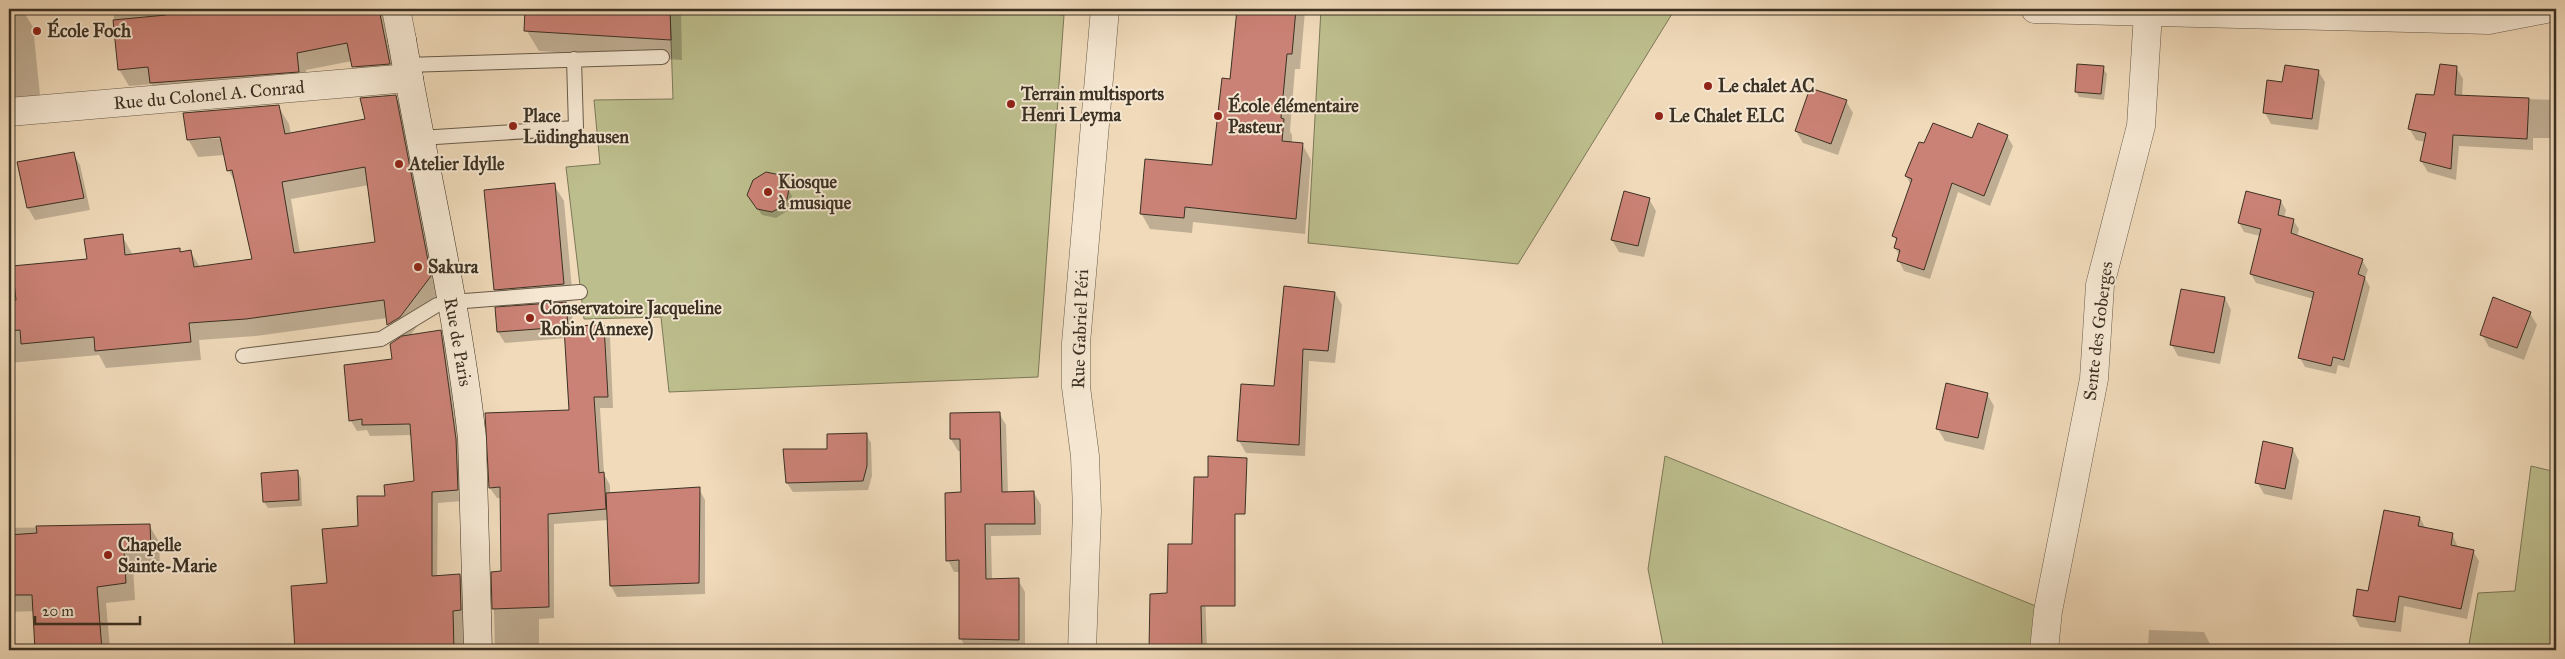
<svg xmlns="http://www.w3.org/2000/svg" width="2565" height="659" viewBox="0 0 2565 659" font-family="'IM FELL Great Primer',serif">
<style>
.green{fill:#bdbe8d;stroke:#7c7858}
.shadow{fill:#0003;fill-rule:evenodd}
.building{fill:#cb8276;stroke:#3b3123;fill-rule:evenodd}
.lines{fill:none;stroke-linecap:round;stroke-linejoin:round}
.lane-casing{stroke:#685b49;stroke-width:16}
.street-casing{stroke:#685b49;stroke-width:29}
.secondary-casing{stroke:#3b3123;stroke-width:29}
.lane{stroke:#f5e7d2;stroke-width:14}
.street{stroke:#f5e7d2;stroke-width:28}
.secondary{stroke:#f5e7d2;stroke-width:28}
.poi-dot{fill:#8f2418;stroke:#f5e7d2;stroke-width:2}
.labels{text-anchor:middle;stroke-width:4;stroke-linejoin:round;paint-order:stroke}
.poi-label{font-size:18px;font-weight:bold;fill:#3b3123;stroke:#f5e7d2;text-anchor:start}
.street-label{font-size:18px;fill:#3b3123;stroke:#f5e7d2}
</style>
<rect width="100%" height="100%" fill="#f0daba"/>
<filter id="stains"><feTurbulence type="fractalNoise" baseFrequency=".004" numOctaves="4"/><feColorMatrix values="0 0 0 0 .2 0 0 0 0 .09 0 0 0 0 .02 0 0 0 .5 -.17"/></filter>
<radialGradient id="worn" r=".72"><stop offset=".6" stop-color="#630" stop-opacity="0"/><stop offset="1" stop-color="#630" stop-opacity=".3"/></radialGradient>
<path class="green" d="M670,9H986L1064,15L1038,377L669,392L661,317L584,319L566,167L600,164L594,100L673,99Z
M1321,9H1675L1518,264L1308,243Z
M1665,456L2048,611L2044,650H1664L1648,569Z
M2531,466L2556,472V650H2468L2478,593L2515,591Z"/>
<path class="shadow" d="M113,9H383L399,80L364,84L352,61L306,70L308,89L161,100L152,84L129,86L119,69Z
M529,9H681L682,60L539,51L527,31Z
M1239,9H1304L1305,11L1300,69H1295L1290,131L1292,135V143L1302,144L1311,160L1305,234L1193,222L1192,233L1150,229L1141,213L1213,166L1231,81Z
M23,11L33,27L40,95L9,99V12Z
M2456,67L2463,79L2462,97L2556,100V138H2533V150L2459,146L2456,180L2428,172L2421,161L2425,142L2416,140L2409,128Z
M2103,68L2107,74L2104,100L2079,97L2076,91Z
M2318,71L2325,82L2318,130L2271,124L2265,113L2283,83Z
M395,96L406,114L441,295L409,337L440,331L446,342L462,451L463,501L438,503L437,577L460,575L466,586L468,650H297L292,587L328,584L359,527L386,497L416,482L412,435L370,436L367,430L357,431L351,421L393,360L398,341L387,318L256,336L199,340L201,360L106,368L99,355L9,363V273L88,260L122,236L133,255L179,249L181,253L190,251L200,267L254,260L236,184L229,171L225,155L198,157L188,139L278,106L289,124L291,134L366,120ZM226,135V138L194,140V138ZM369,185L376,243L300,254L291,199Z
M1846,101L1853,113L1838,155L1803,143L1796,131Z
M2007,136L2013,146L1990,206L1958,192L1930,279L1904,271L1899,261L1900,256L1895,248L1897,241L1894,236L1911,185L1906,176L1972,140Z
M73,153L80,165L90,210L35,220L28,208L19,163Z
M554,185L564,201L573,301L564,302L572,314L573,327L604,326L610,337L613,408H600L604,474L610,485V494L699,489L705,500V594L617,597L611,586L608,520L554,524V618L539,619V650H495L493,573L503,572L501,498H497L490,488L570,411L566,338L505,343L498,332L505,308L495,290Z
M788,189L792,196L789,210L776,218L762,215L752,201Z
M1649,199L1656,211L1644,257L1619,252L1612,240Z
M2281,201L2286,210L2284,218L2293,220L2299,229L2297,237L2362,260L2368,270L2365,278L2370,287L2349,368L2338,365L2336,374L2305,367L2300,358L2314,299L2256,283L2251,274L2260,236L2244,232L2239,223Z
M1335,293L1342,305L1335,363L1309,361L1305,456L1246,453L1239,441Z
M2225,298L2231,310L2220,364L2178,356L2172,345Z
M2530,313L2537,325L2524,360L2489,347L2482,335Z
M1987,394L1994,406L1984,450L1945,441L1938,429Z
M999,413L1006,425L1008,493H1034L1041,505V535L991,536L992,580H1018L1025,592V649L1038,650H967L961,639L960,572H954L948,560L963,494L962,451H958L951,439V415Z
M866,434L871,443L872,476L868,490L793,492L787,483L829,450Z
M2293,449L2299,461L2292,500L2264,494L2257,482Z
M298,472L301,478L302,506L268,508L264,502Z
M2420,518L2426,529L2452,534L2458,547L2473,551L2479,561L2467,619L2404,606L2401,632L2360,627L2354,616Z
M149,525L159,542L160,567H133L135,600L106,603L110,650H36L34,611L9,612V528Z
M1204,557L1207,650H1151V595H1168Z
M2149,630L2204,632L2210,644V650H2138V646L2148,647Z"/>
<path class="building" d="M165,9H379L390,64L352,67L347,43L297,53L299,72L150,83L148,67L118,70L113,20L166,15Z
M525,9H670L671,40L524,31Z
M1237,9H1296L1292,54H1287L1281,118L1284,119L1282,141L1303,143L1296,219L1185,207L1184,218L1140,214L1145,159L1212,165L1222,78L1230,79Z
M2077,64L2104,66L2101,94L2075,92Z
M2440,64L2457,66L2455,95L2529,98L2527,139L2453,135L2451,169L2420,161L2426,133L2408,129L2416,94L2434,95Z
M2285,65L2319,70L2312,119L2263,113L2267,80L2282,82Z
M1810,88L1847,100L1831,144L1795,131Z
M396,95L431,276L400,317L387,325L384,300L246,319L189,323L191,342L95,351L94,337L21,344L20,330L9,331V300H16L12,266L87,259L84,239L123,234L125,255L180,248V252L191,250L194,267L252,259L232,170L227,171L220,137L187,140L183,113L279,105L285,134L365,119L360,98ZM365,167L375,242L294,253L282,182Z
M1933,123L1972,138L1978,123L2008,135L1984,196L1952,183L1924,270L1897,261L1900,250L1894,248L1897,238L1892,236L1912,179L1905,176L1919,142L1924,143Z
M74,152L84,198L27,208L17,162Z
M766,172L780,175L789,189L786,204L772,212L757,209L747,195L753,180Z
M555,183L564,284L494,290L484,190Z
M1624,191L1650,198L1638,246L1611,240Z
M2246,191L2281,200L2278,215L2294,219L2291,233L2363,259L2358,274L2365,277L2344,360L2333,357L2331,366L2298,358L2314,292L2250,274L2261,229L2238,223Z
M1284,286L1335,292L1328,351L1303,349L1299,445L1237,441L1241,384L1274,386Z
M2181,289L2225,297L2214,353L2170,345Z
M2493,297L2531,312L2517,348L2480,335Z
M566,302L568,326L604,325L608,397H594L599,473L604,472L606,509L548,514L549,607L492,609L491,572L501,571L500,487L489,488L485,413L569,410L564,327L497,332L495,307Z
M441,330L456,439L458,490L432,492V576L460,574L461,610L453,611L454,650H295L291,586L327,583L322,529L358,526L357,496H385L384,485L414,481L410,424L362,425V419L349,421L344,365L392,359L390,344L402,336Z
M1946,383L1988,393L1978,438L1936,429Z
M1000,412L1002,492L1034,491L1035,524H985L986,579L1019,578V640L959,639V560L946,561L945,493L961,492L960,439H950V413Z
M867,433V466L863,481L786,483L783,449H827V434Z
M2263,441L2293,448L2285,489L2255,483Z
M1208,456L1247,458L1245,514H1235V606H1201L1202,650H1149L1150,594L1167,593L1168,544H1192L1194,477H1208Z
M298,470L299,500L263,502L261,473Z
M700,487L699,583L610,586L606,493Z
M2384,510L2420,517L2418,526L2453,533L2451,545L2474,550L2461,609L2399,596L2395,622L2353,616L2357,589L2368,591Z
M150,524L151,550L124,551L126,583L97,587L102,650H35L32,595H9V535L37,533L36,526Z"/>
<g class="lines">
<defs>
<path id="lane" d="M406,65L662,57
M420,138L576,128L574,59
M243,356L381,339L437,305L452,302L580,292"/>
<path id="street" d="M396,9L402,40
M2035,9L2489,20L2546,9
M9,112L409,78
M1082,650L1087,511L1085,456L1076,387V343L1105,9
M2044,650L2048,611L2094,379L2100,285L2141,126L2148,13"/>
<path id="secondary" d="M402,40C425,173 457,304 472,438L478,650"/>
</defs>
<use href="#lane" class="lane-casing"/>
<use href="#street" class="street-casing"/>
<use href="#secondary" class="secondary-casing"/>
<use href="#lane" class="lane"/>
<use href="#street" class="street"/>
<use href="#secondary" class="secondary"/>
</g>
<g class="poi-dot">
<circle cx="37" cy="31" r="5"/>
<circle cx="1708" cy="86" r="5"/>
<circle cx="1011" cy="104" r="5"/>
<circle cx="1218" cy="116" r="5"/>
<circle cx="1659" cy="116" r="5"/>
<circle cx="513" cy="126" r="5"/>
<circle cx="399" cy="164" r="5"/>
<circle cx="768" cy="192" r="5"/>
<circle cx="418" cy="267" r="5"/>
<circle cx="530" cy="318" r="5"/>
<circle cx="108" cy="555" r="5"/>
</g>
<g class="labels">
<g class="poi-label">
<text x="47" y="37">École Foch</text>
<text x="1718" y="92">Le chalet AC</text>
<text x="1021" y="100">Terrain multisports<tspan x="1021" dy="21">Henri Leyma</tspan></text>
<text x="1228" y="112">École élémentaire<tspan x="1228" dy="21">Pasteur</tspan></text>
<text x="523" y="122">Place<tspan x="523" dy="21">Lüdinghausen</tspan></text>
<text x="1669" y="122">Le Chalet ELC</text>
<text x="409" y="170">Atelier Idylle</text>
<text x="778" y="188">Kiosque<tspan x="778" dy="21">à musique</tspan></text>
<text x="428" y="273">Sakura</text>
<text x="540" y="314">Conservatoire Jacqueline<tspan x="540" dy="21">Robin (Annexe)</tspan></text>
<text x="118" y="551">Chapelle<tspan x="118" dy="21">Sainte-Marie</tspan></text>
</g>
<g class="street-label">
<text transform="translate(209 95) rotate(-5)" y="6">Rue du Colonel A. Conrad</text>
<text transform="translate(1080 329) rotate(-88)" y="6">Rue Gabriel Péri</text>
<text transform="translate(2098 331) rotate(-83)" y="6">Sente des Goberges</text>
<text transform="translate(458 342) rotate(80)" y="6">Rue de Paris</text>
</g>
</g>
<rect width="2565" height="659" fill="none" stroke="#f0daba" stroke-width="30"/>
<rect x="10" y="10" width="2545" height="639" fill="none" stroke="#3b3123" stroke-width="2.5"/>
<rect x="15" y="15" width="2535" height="629" fill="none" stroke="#3b3123"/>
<path d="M35 616v8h105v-8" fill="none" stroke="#3b3123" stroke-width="2.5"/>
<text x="42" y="616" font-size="15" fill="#3b3123" stroke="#f5e7d2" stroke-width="4" paint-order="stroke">20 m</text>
<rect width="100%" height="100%" filter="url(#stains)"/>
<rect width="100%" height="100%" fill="url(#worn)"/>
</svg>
